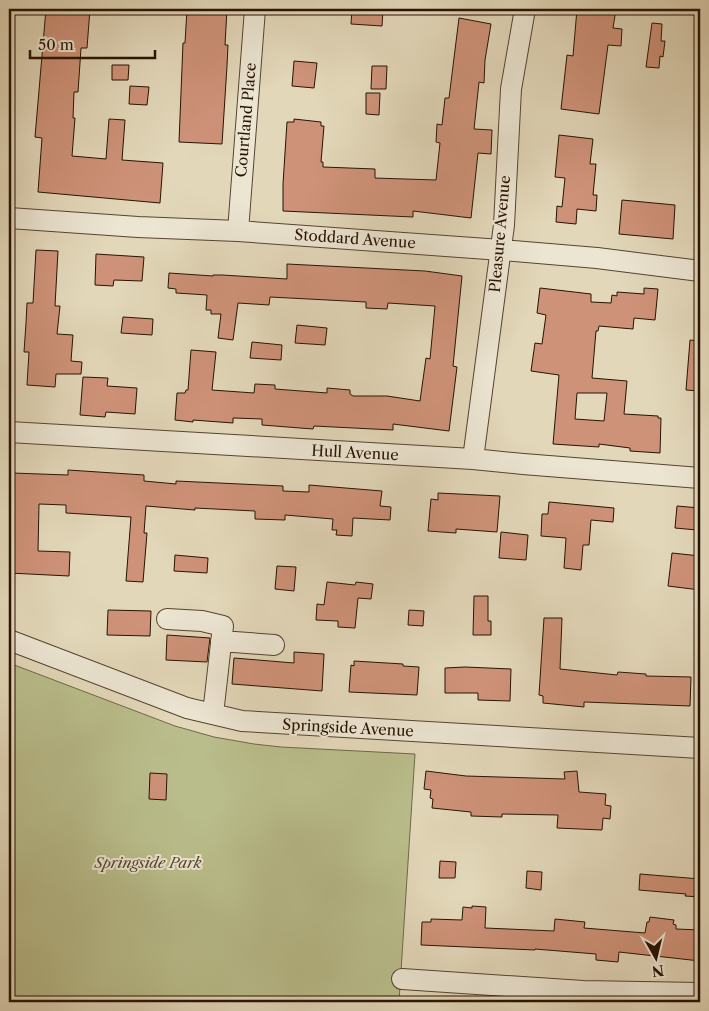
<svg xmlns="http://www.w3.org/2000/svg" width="709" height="1011" viewBox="0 0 709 1011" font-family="'Libre Caslon Text',serif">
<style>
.green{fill:#b9bd8b;stroke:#706847}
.building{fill:#ce9278;stroke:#281303;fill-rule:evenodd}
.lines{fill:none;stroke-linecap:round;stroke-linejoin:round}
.minor-casing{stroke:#564430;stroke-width:22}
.minor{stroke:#ece5d2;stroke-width:20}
.labels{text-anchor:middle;stroke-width:4;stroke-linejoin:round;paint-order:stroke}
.street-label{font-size:15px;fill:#281303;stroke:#ece5d2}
.park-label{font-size:15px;font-style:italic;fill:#54462c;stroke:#ece5d2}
</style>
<rect width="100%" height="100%" fill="#e2d7b9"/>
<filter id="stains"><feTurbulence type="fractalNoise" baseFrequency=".004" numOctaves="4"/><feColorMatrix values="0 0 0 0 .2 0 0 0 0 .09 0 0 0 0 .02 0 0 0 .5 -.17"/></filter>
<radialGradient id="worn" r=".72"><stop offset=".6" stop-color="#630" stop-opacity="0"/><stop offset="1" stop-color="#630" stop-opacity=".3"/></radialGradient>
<path class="green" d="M9,663L175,726L214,737L254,744L281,747L415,754L399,1002H9Z"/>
<path class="building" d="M46,9H90L87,48H81L78,92H74L73,118H75L72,156L106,159L109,119L125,120L122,160L163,163L160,203L38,192L42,138L35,137Z
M187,9H227L225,45H228L227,66L222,144L179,142L183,43H185Z
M352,9H383L382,26L351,24Z
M577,9H616L613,28L622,29L621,46L608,45L599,114L561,109L567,55L573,56Z
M459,18L491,24L485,60L484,83L479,82L474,129L492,130L491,154L478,153L471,218L413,211V217L283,211V184L287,122H294V119L321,122V126H324L321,162H323V167L375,169V178L436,180L440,143L436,142L437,124L442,125L445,98H449Z
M652,23L662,24L661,41H665L663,57L660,56L659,68L646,67Z
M294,61L317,63L314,88L292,86Z
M112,65H129L128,80H112Z
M372,66H387L386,89H371Z
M130,86L149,87L147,105L129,104Z
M366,93H380L379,115L366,114Z
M559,135L593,139L590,164H596L593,195H597L596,211L577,209L576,224L556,222L557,206L562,207L565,178L555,177Z
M622,200L675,205L673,239L619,234Z
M36,250L58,251L55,306H60L57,334L73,335L71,361L82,362L81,374H56L55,387L27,385L29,352H24L26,323L27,303H33Z
M96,254L144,257L142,281L114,280L113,286L95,285Z
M287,264L425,271L462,276L453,366L457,367L449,431L393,424V430L314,426L313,429L262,425V419L233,418V423L193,420V422L175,420L177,393H185L186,390H188L191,350L216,352L212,390L254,393L255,384L275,385V389L327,393V388L350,390V394L353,396H387L420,401L426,358L430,359L435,306L388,303L387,309L366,308V302L270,297L269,305L238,303L233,340L218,338L221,314H211V310H206L207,295L176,293V289L168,288L169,273L213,276V275H222L287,279Z
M540,288L591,294V302L611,303L612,295L617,296V292L644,294V288L658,289L655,320L634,318L633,329L599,326L598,331H596L592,378L627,381L624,414L658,416V418H661L660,453L630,451V448L599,444V447L553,444L559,375L531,371L535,343L542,344L546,315L537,313ZM577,393H607L604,421L575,419Z
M123,317L153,319L152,335L121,333Z
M297,325L327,328L325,345L295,343Z
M690,340L700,341V391L686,390Z
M252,342L282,345L281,360L250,358Z
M83,377L108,378L107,386L137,388L135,414L106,412L105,417L80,415Z
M68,470L144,475V481L176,484V481L283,486V491L309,492V485L382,491L380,506L391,507L390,520L353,518L352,536L336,535L337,530H332L333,519L285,515V520L255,519V511L195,508V510L146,506L144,533H147L143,582L126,581L131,517L66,513V505L39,504L38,551L70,552L69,576L9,573V523L11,514L12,473L68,475Z
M438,493L500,496L497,532L456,529V533L428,531L431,499L438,500Z
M549,502L614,508L613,522L591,520L589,545H583L581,570L564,568L566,538L541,536L542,514H548Z
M677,506L700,508V523H698L697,530L675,528Z
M501,532L528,535L526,560L499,558Z
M672,553L700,556V590L668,586Z
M175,555L208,558L207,573L174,571Z
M277,566L296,567L294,591L275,589Z
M327,582L355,585L356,582L373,584L371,599L358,598L355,628L338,627V621L316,620L317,604L324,605Z
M474,596H488V621H491V635H473Z
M108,610L151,611L150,636L107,635Z
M409,610L424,611L423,626L408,625Z
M544,618H562L560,669L617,675L618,672L646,674V676L691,677L690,706L584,702V707L543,703V696L539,695Z
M167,635L210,638L207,662L166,660Z
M294,652L324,654L322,691L232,684L234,658L294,663Z
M354,661L403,664V666L419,667L417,695L349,692L351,665L354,666Z
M465,667L511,669L510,701L478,700V693H445V668Z
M426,771L466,776L565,779L564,772L577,771L579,792L606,794L605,805L611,806L610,819L603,818L602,830L557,828L558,815L502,814V817L471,816V812L432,808L433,799L430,798L431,790L424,789Z
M150,773L167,774L166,800L149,799Z
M440,861L456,862L455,878H439Z
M527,871L542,872L541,890L526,888Z
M640,874L700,879V897L685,896L686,894L639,890Z
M472,906L486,907L485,928L554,931L555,919L585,922L584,928L645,933L647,922H649L650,917L674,920L673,924L676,925V929L700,930V961L619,952L618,962L596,960V954L535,949V950L421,945L422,922H431V919L462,920L463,907L472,908Z"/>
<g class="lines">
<defs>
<path id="minor" d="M9,218L138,227L238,231L501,250L597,258L700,271
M238,231L255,9
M9,432L473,459L523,464L700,478
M473,459L504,225L511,89L525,9
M167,619L202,621L223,626L213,714
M9,640L187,708L242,721L700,748
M221,641L274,645
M402,979L583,991L700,993"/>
</defs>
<use href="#minor" class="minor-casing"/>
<use href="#minor" class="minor"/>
</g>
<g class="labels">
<g class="street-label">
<text transform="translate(246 120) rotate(-85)" y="5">Courtland Place</text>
<text transform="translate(500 234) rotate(-85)" y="5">Pleasure Avenue</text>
<text transform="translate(355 239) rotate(4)" y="5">Stoddard Avenue</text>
<text transform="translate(355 453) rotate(3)" y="5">Hull Avenue</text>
<text transform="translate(348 728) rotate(3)" y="5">Springside Avenue</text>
</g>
<g class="park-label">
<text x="148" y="868">Springside Park</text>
</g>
</g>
<rect width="709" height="1011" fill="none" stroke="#e2d7b9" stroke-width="30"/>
<rect x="10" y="10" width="689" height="991" fill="none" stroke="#281303" stroke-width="2.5"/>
<rect x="15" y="15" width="679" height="981" fill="none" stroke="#281303"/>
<g transform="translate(656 958) rotate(172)" stroke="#ece5d2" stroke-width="4" paint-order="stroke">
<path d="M0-4L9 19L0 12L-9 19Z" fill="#281303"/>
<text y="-8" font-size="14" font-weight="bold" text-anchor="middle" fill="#281303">N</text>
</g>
<path d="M30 50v8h125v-8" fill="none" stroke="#281303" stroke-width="2.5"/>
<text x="38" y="50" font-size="15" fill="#281303" stroke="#ece5d2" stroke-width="4" paint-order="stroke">50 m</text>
<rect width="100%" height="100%" filter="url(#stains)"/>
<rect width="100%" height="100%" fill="url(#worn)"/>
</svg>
